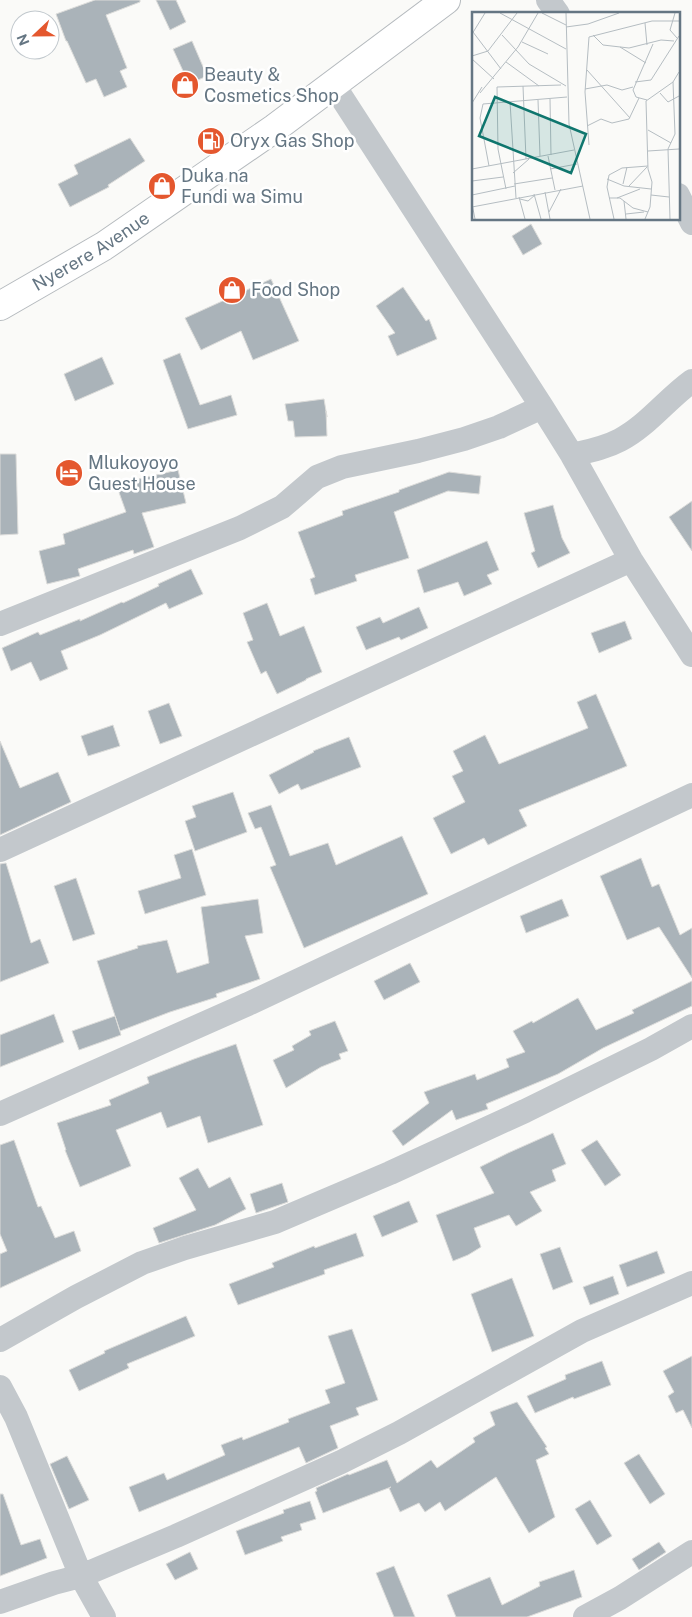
<svg xmlns="http://www.w3.org/2000/svg" width="692" height="1617" viewBox="0 0 692 1617" font-family="'Public Sans',sans-serif">
<style>
.building{fill:#aab3b9;stroke:#dcdcda}
.lines{fill:none;stroke-linecap:round;stroke-linejoin:round}
.primary-casing{stroke:#b5babe;stroke-width:30}
.minor{stroke:#c3c8cc;stroke-width:24}
.primary{stroke:#fff;stroke-width:28}
.labels{text-anchor:middle;stroke-width:5;stroke-linejoin:round;paint-order:stroke}
.poi-label{font-size:18px;fill:#657683;stroke:#fff;text-anchor:start}
.street-label{font-size:18px;fill:#657683;stroke:#fff}
.inset-road{fill:none;stroke:#b5bdc2;stroke-width:1}
.view{fill:#0f766e;fill-opacity:0.15;stroke:#0f766e;stroke-width:2.5}
.inset-edge{fill:none;stroke:#657683;stroke-width:2.5}
</style>
<rect width="100%" height="100%" fill="#fafaf8"/>
<path class="building" d="M95,0H140V2L106,15L127,68L120,71L127,87L104,97L96,79L86,83L67,41H66L56,14Z
M156,0H176L186,22L170,30Z
M192,41L207,76L189,84L173,49Z
M130,138L145,161L108,185L109,187L70,207L58,184L78,174L74,165Z
M531,224L542,244L523,255L512,236Z
M271,279L299,341L253,360L241,331L201,350L185,318Z
M403,287L426,321L429,319L437,339L397,356L388,336L395,333L376,306Z
M180,353L200,405L231,395L237,415L188,429L163,360Z
M102,357L114,384L75,401L64,374Z
M324,399L327,417L326,411L327,436L295,437L293,421H288L285,404Z
M0,454H16L18,534L0,535Z
M178,470L186,503L142,513L154,547L134,554L133,550L78,569L80,576L47,584L39,551L65,544L63,534L126,512L116,484Z
M449,472L481,476L479,494L448,491L394,512L409,558L355,575L357,581L315,595L310,579L315,577L298,532L343,515L342,511L399,492V490Z
M692,501V551L669,517Z
M553,505L562,538L570,553L538,568L531,553L535,551L524,513Z
M487,541L499,570L487,575L492,584L464,596L458,582L424,593L417,570Z
M191,569L203,594L169,609L166,603L100,635L61,651L68,669L40,681L31,662L11,671L2,648L38,632L40,635L80,619V621L122,602L123,603L159,586L158,584Z
M267,603L280,636L304,626L322,672L306,679V680L277,694L266,671L261,674L247,642L253,640L243,613Z
M419,607L428,628L401,640L399,637L366,650L356,627L380,617L383,623Z
M625,621L632,639L599,653L591,633Z
M596,694L627,766L519,810L527,826L488,845L484,838L451,854L433,818L465,802L452,776L463,771L453,751L485,735L499,764L588,728L577,702Z
M169,703L182,736L160,744L148,711Z
M113,725L120,746L88,756L81,736Z
M349,737L361,767L301,790L298,784L279,794L269,775L314,752L313,751Z
M0,741L20,788L58,772L71,802L0,835Z
M233,792L247,832L195,851L185,821L196,817L192,806Z
M271,805L290,856L328,843L336,865L402,836L428,894L304,948L270,867L276,865L261,827L255,829L248,813Z
M192,849L206,895L145,914L138,891L181,878L174,855Z
M641,858L652,887L659,884L680,935L692,928V978L659,927L627,940L600,876Z
M6,863L31,943L40,939L49,963L0,982V864Z
M76,878L95,934L73,941L54,886Z
M258,899L263,933L245,936L260,979L216,994L217,997L170,1012L120,1031L97,961L138,948L137,946L167,940L177,973L209,963L201,907Z
M562,899L569,916L526,933L520,916Z
M410,963L420,982L384,1000L374,981Z
M692,981V1006L603,1048L558,1074L486,1104L488,1109L456,1120L452,1110L403,1146L392,1131L429,1103L424,1092L475,1074L477,1080L509,1067L506,1059L525,1052L513,1031L532,1021L533,1023L578,998L596,1030L634,1013L632,1010Z
M54,1014L64,1042L0,1067V1035Z
M115,1016L121,1035L79,1050L72,1031Z
M335,1021L348,1051L339,1054L341,1059L321,1067L286,1088L273,1060L294,1050L292,1046L311,1035L309,1031Z
M236,1044L263,1125L208,1143L200,1116L167,1128L161,1112L116,1130L131,1166L80,1187L65,1150H66L57,1123L111,1105L109,1100L149,1083L147,1077L194,1059Z
M553,1133L566,1164L552,1170L556,1181L530,1192L542,1211L516,1226L509,1215L474,1228L481,1247L468,1255L453,1261L436,1215L494,1193L480,1167L508,1153Z
M14,1140L38,1207L41,1206L55,1238L74,1231L81,1251L0,1288V1254L7,1251L0,1234V1145Z
M597,1140L621,1175L605,1186L581,1150Z
M198,1168L209,1188L230,1177L246,1209L215,1225L159,1243L153,1228L196,1210L179,1178Z
M282,1183L288,1202L256,1213L250,1194Z
M409,1201L418,1222L382,1237L373,1216Z
M356,1233L364,1256L324,1270L325,1274L238,1305L229,1284L274,1267L272,1263L314,1246L315,1248Z
M560,1247L573,1282L553,1290L540,1254Z
M657,1251L665,1273L627,1287L619,1265Z
M613,1276L619,1294L590,1305L583,1287Z
M512,1278L534,1336L492,1352L471,1294Z
M186,1316L195,1336L127,1364L129,1368L79,1391L69,1370L105,1353L104,1351Z
M352,1329L378,1400L356,1408L359,1415L330,1426L338,1448L306,1463L299,1447L139,1512L129,1487L164,1473L167,1480L225,1455L221,1445L242,1437L243,1440L289,1422L288,1419L330,1403L325,1390L345,1383L328,1336Z
M692,1356V1428L683,1410L676,1413L668,1396L674,1392L663,1371Z
M602,1361L611,1385L574,1399L573,1397L535,1413L527,1396L566,1379L565,1375Z
M517,1402L547,1447L545,1448L549,1454L536,1460L555,1517L529,1533L496,1477L445,1511L440,1502L425,1512L419,1503L400,1512L389,1488L391,1487L323,1513L315,1492L317,1491L316,1488L348,1474L349,1475L387,1460L397,1483L431,1460L437,1468L475,1442L473,1438L495,1425L490,1412Z
M639,1454L665,1494L650,1504L624,1463Z
M67,1456L89,1500L69,1509L50,1464Z
M0,1494H3L21,1545L40,1539L47,1558L0,1576Z
M590,1500L612,1536L597,1545L575,1509Z
M310,1501L316,1519L300,1524L302,1530L281,1537L283,1541L245,1555L236,1531L284,1513L283,1510Z
M659,1542L666,1552L639,1570L632,1559Z
M190,1552L198,1569L175,1580L166,1564Z
M394,1566L415,1617H394L376,1573Z
M574,1570L582,1597L527,1617H456L447,1595L490,1577L502,1605L540,1586L539,1582Z"/>
<g class="lines">
<defs>
<g id="primary">
<path id="s1" d="M0,306L104,246L275,128L446,0"/>
</g>
</defs>
<use href="#primary" class="primary-casing"/>
<path class="minor" d="M548,0L558,14
M333,84L542,407L572,455L631,560L692,655
M678,195L692,223
M572,455C589,451 605,448 620,440C647,426 667,399 692,381
M0,624L240,528L282,507L317,477L342,467L418,451L464,439L499,427L542,407
M0,850L631,560
M0,1114L248,1004L692,795
M0,1340L76,1297L142,1263L185,1248L275,1222L390,1173L525,1111L651,1049L692,1026
M0,1387L16,1417L81,1576L104,1617
M0,1602L54,1583L81,1576L176,1536L341,1462L399,1433L582,1331L692,1283
M585,1617L620,1598L692,1552"/>
<use href="#primary" class="primary"/>
</g>
<defs>
<symbol id="shop-disc" viewBox="-11 -11 22 22"><circle r="9.5" fill="#e4572e" stroke="#fff"/><path d="M-5-2.5h2.3a2.7 3.5 0 0 1 5.4 0H5L5.5 6h-11ZM-1.5-2.5h3a1.5 2.3 0 0 0-3 0Z" fill="#fff"/></symbol>
<symbol id="fuel-disc" viewBox="-11 -11 22 22"><circle r="9.5" fill="#e4572e" stroke="#fff"/><path d="M-5.5-6h7V0h2V4h1.3V-2.5L3-4.5l.8-.8L6-3V5H2.5V1h-1V6h-7ZM-4.2-4.7v3.2H.2V-4.7Z" fill="#fff"/></symbol>
<symbol id="hotel-disc" viewBox="-11 -11 22 22"><circle r="9.5" fill="#e4572e" stroke="#fff"/><path d="M-6-4.5h1.5V1H6V5H4.5V3h-9V5H-6ZM-4 0a1.8 1.8 0 1 1 3.6 0ZM.5 0V-2.5h3Q6-2.5 6 0Z" fill="#fff"/></symbol>
</defs>
<g fill-rule="evenodd">
<use href="#shop-disc" x="169" y="69" width="32" height="32"/>
<use href="#fuel-disc" x="195" y="125" width="32" height="32"/>
<use href="#shop-disc" x="146" y="170" width="32" height="32"/>
<use href="#shop-disc" x="216" y="274" width="32" height="32"/>
<use href="#hotel-disc" x="53" y="457" width="32" height="32"/>
</g>
<g class="labels">
<g class="poi-label">
<text x="204" y="81">Beauty &amp;<tspan x="204" dy="21">Cosmetics Shop</tspan></text>
<text x="230" y="147">Oryx Gas Shop</text>
<text x="181" y="182">Duka na<tspan x="181" dy="21">Fundi wa Simu</tspan></text>
<text x="251" y="296">Food Shop</text>
<text x="88" y="469">Mlukoyoyo<tspan x="88" dy="21">Guest House</tspan></text>
</g>
<g class="street-label">
<text dy="6" stroke="none"><textPath href="#s1" startOffset="106">Nyerere Avenue</textPath></text>
</g>
</g>
<g transform="translate(472 12)">
<rect width="208" height="208" fill="#fafaf8"/>
<path class="inset-road" d="M28,1L94,37M70,1L94,13M94,1L97,112L118,207M203,1L198,18L205,26M173,11L175,33M94,15L116,12L147,1M1,20L29,57M0,22L13,1M30,23L57,52L94,74M121,23L131,33L157,36L189,28L202,29M50,30L76,42M148,35L174,51M0,44L16,39L45,1M0,47L22,67M34,50L67,74M115,58L158,106M163,70L179,68L207,24M51,74L54,147M113,77L135,73L150,78L161,75M8,81L46,35L66,1M188,81L196,90L207,84M78,87L79,143M66,88L68,144M175,88L164,85L161,78L181,32M38,90L44,186M0,91L10,75M115,114L129,107L140,111L157,107L167,86M176,118L199,131M117,133L113,80L117,25L180,9H207M176,139L207,137M76,144L83,178M17,154L8,106L11,92L95,85M0,157L102,138M78,157L105,152M41,161L57,147M135,167L152,174L179,177M0,169L31,165M42,172L80,166M151,172L155,155M157,174L175,155M34,177L26,137L25,75L89,73M73,180L78,207M62,182L69,207M0,183L43,174M179,183L197,185M47,185L53,207M137,186H148L161,196L176,200M145,186L168,177M48,187L56,189L63,183M152,189L154,207M0,192L3,207M0,195L111,174M77,200L89,177M154,202L172,200M142,207L135,175L137,163L150,156L176,154M173,207L178,195L180,170L176,157L174,89L201,70M198,207L196,137L203,122L201,70L207,60"/>
<path class="view" d="M23,85L114,122L99,161L7,124Z"/>
<rect width="208" height="208" class="inset-edge"/>
</g>
<g transform="translate(35 35) rotate(248)"><circle r="24" fill="#ffffff" stroke="#c1c8cd"/>
<path d="M0-4L9 19L0 12L-9 19Z" fill="#e4572e"/>
<text y="-8" font-size="14" font-weight="bold" text-anchor="middle" fill="#657683">N</text>
</g>
</svg>
